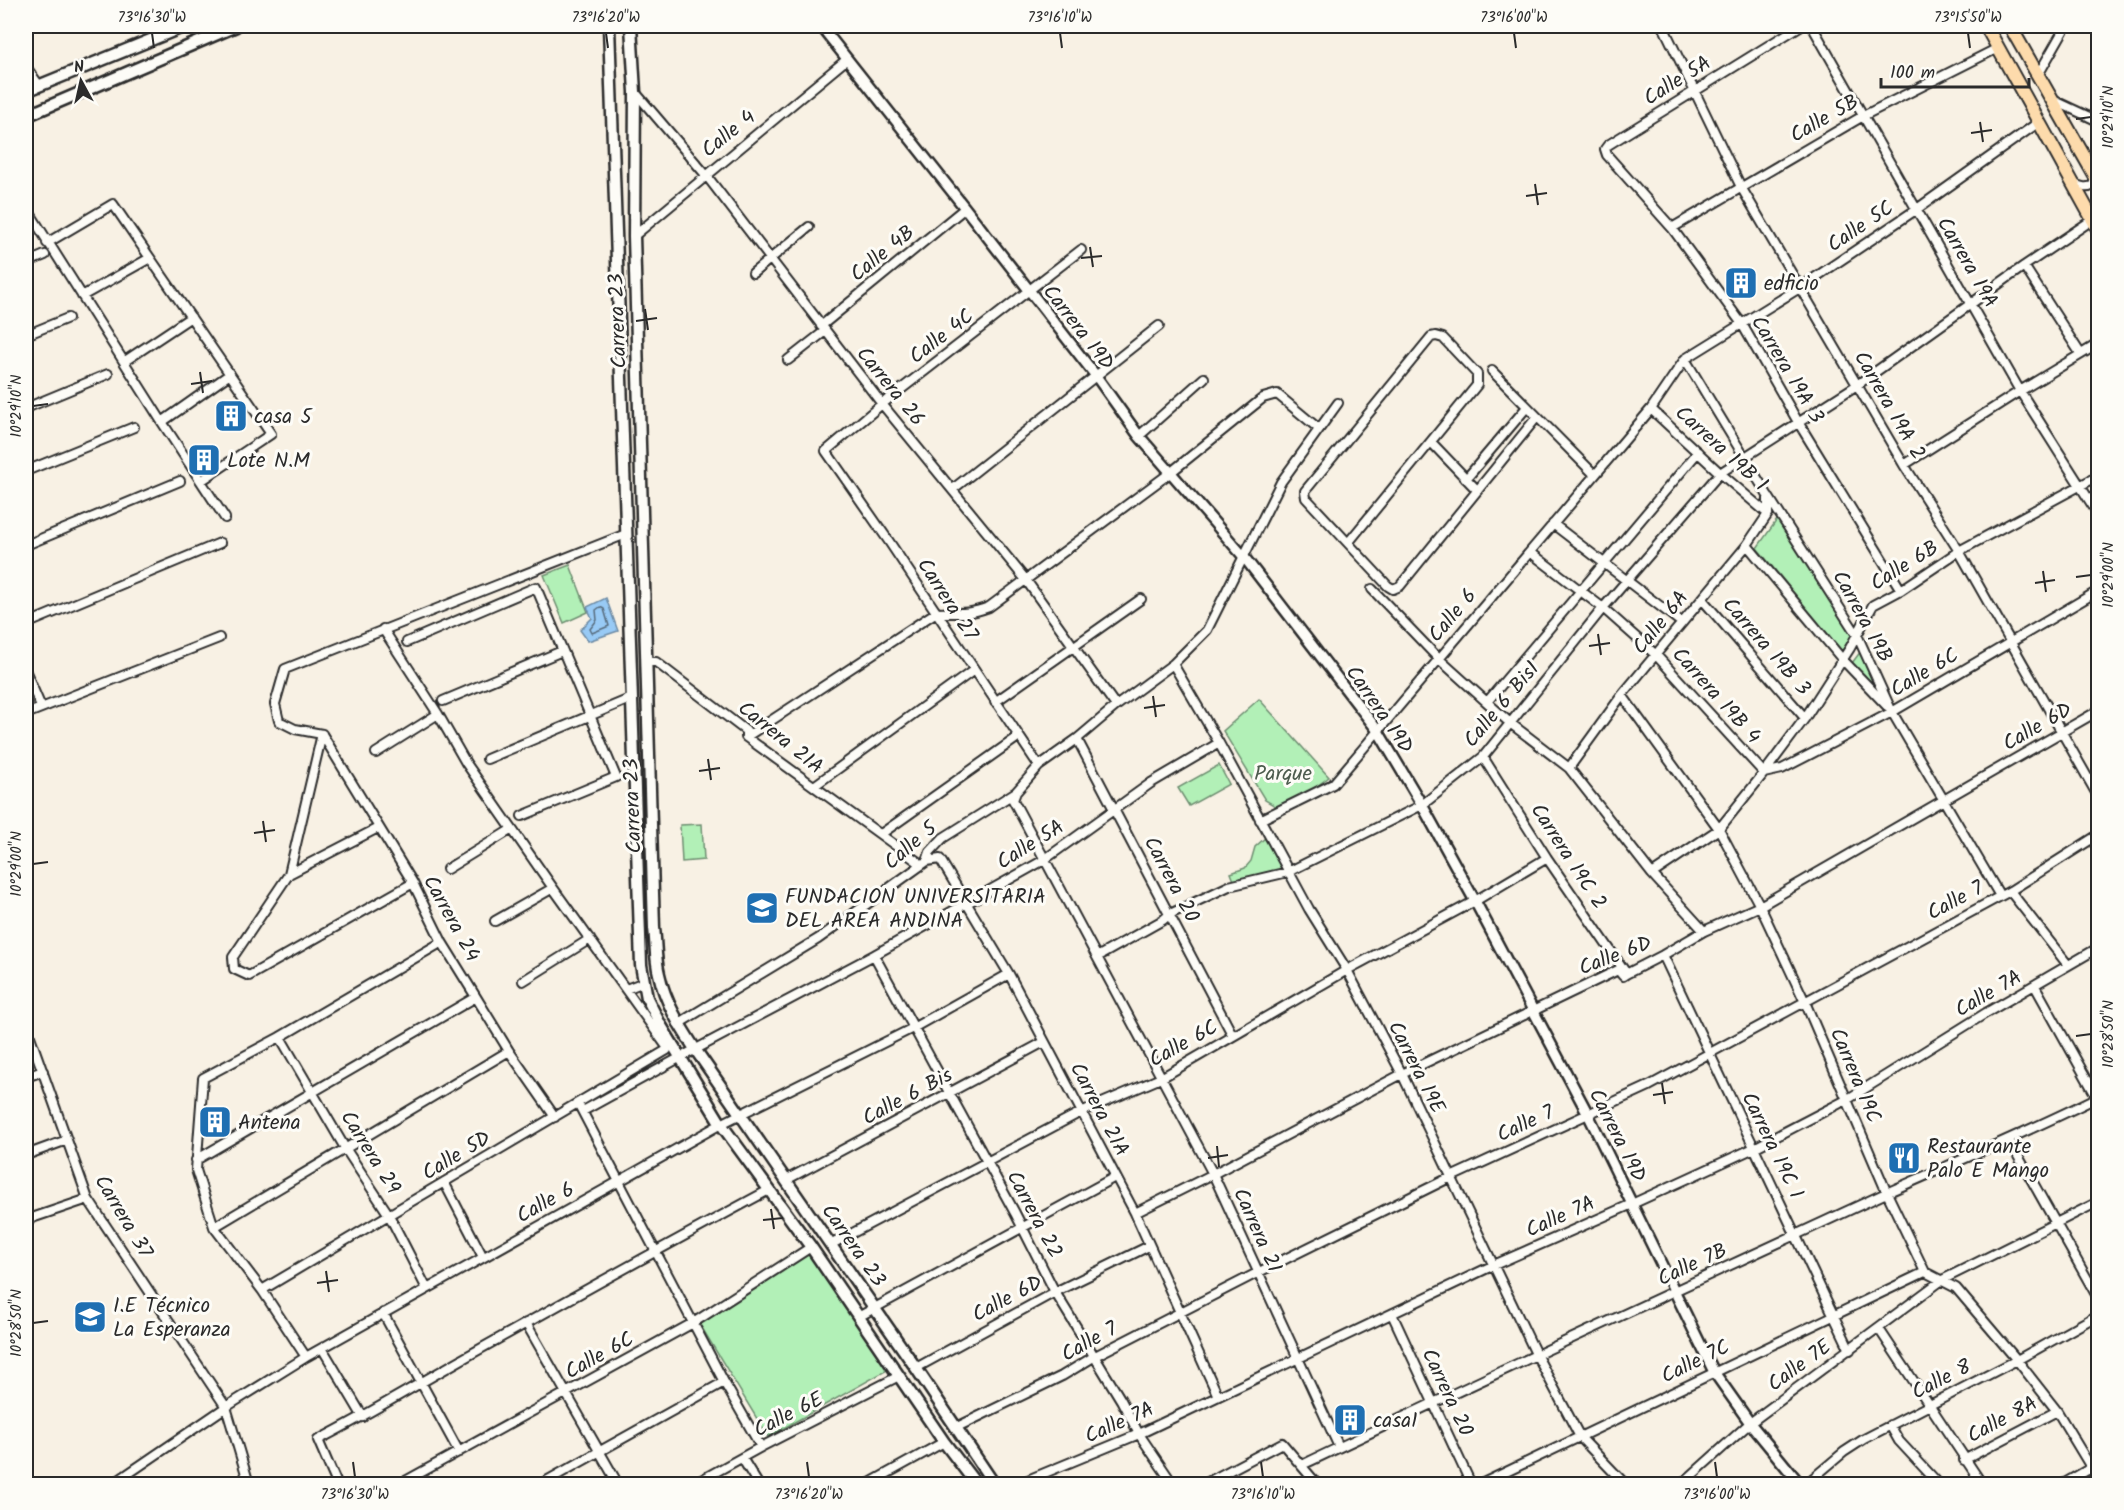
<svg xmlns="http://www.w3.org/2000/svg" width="2124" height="1510" viewBox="0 0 2124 1510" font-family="Kalam,sans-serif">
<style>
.green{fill:#b2f0b7;stroke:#6e8e71;stroke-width:1.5}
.water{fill:#98caf5;stroke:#6c8aa4;stroke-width:1.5}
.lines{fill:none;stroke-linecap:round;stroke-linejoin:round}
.shore{stroke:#576b7c;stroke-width:1.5}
.minor-casing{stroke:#2b2b2b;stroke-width:12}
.tertiary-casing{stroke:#2b2b2b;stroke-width:14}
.secondary-casing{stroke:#2b2b2b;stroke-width:15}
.trunk-casing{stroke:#2b2b2b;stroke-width:16}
.minor{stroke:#fdfcf7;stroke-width:8}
.tertiary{stroke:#fdfcf7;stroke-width:9}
.secondary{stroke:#fdfcf7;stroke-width:10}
.trunk{stroke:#fddbac;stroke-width:12}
.ticks{fill:none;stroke:#2b2b2b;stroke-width:2}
.labels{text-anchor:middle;stroke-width:6;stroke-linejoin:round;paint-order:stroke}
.street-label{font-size:21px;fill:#2b2b2b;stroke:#fdfcf7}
.poi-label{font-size:21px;fill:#2b2b2b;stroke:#fdfcf7;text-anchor:start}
.park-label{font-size:21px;fill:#4d5c4e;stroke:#fdfcf7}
.neatline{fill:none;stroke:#2b2b2b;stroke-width:2}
.ticks-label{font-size:15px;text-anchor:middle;fill:#2b2b2b}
</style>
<rect width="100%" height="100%" fill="#f8f1e4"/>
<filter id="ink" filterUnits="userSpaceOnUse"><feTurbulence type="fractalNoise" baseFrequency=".0167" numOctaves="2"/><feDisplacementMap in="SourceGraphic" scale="12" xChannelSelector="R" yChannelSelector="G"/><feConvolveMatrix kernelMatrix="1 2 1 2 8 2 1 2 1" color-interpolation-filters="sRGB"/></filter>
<g filter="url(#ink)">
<path class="green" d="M1779,517L1853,634L1842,651L1757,548Z
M570,565L588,612L564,623L544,575Z
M1861,651L1879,694L1852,663Z
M1259,699L1329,777L1289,807H1277L1265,800L1223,731Z
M1219,765L1229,784L1189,806L1178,788Z
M702,824L704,860L682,862L680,825Z
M1265,838L1285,870L1235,883L1231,873L1245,868L1251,861L1255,847Z
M807,1252L889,1369L768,1437L696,1318Z"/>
<path class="water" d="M606,598L618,631L588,641L580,630L592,618L587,607Z"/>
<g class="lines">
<path class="shore" d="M600,607L604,609L609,626L592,633L590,629L597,620L596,610Z"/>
<defs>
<path id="minor" d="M1663,26L1741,187L1904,465L1959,551L2098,796
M1800,26L1608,145L1605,149L1607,155L1672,228L1742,324L1798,422L1901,590
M1812,26L2020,391L2098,514
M26,67L39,85
M2038,75L2066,26
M635,92L706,175L882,404L1026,580L1116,706
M2053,100L2098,121
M2074,184C2081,187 2087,189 2094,185V175
M26,207L162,422L225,518
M1672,228L1863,116L1998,48
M634,236L846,60
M47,243L113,204L271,434L201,481
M26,263L45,255
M2024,266L2080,353
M753,273L809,227
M82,296L150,258
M821,326L965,208
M26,335L68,318
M1685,359L1768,496L1857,635L1892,712L2000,896
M788,360L825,331
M125,361L191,317
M1492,371L1595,475
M1338,403L1281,482L1207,630L1173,664L1116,706L1077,739L1039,766L1016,792L1013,800L1213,1174L1339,1447
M26,408L108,374
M1651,409L1720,473L1768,514
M162,422L230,374
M1139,436L1204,378
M1431,442L1477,490
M1904,465L2020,391L2098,344
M26,471L134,427
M1466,479L1527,407
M953,489L1159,326
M1553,524L1682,623
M1348,543L1477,385V374L1443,338L1436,336L1431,337L1305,491L1306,498L1388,586L1393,589L1400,586L1537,417
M26,545L180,481
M1747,545L1842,659L1887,706
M1530,552L1603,608L1656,655L1764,773L1782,769L1892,712L2098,591
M1372,589L1439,659L1510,723L1569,768L1652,874L1704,931
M1702,599L1805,718
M26,624L220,543
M407,642L536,587L616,777L522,816
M647,662H656L746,731V737L921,864
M1173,664L1219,743L1309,909L1347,970L1402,1074L1536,1354L1580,1437L1625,1484
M26,672L41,707
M1622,695L1719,829L1760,906L1805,1002L1887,1193L1925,1272L1956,1288L2017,1360L2057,1411L2098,1479
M443,701L562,651
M995,702L1141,599
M1487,702L1698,452
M26,714L219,638
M322,734L295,729L279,721L275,704L285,669L626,534
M322,734L289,874L233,957L234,969L249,976L413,883
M322,734L413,883L442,942L476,997L509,1051L555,1117
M746,737L935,613C959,612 964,616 989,607L1170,473L1263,398L1277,394L1319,429
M1077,739L1233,1036
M376,753L438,714
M1483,757L1547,858L1626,973
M487,759L632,698
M1039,766L888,540L826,451L882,404L1081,250
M1569,768L1622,695L1747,545L1768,514V496
M814,786L974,670
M1260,820L1333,784L1651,409L1685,359L1801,287L1917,209L2039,122
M881,834L1018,737
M927,861L940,859L1009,974L1135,1213L1218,1396
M447,869L512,829
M289,874L378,828
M1652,874L1719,829L1764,773L1805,718L1850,648L1873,605L1901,590L1959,551L2098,476
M2010,891L2068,965
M495,921L553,888
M874,955L1015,1213L1055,1292L1121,1400L1139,1434L1173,1484
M1663,955L1850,1350
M1097,957L1163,920L1170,914L1229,886L1288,872L1422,805L1483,757L1603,608L1720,473L1857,385L2024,266L2098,216
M523,981L590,939
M2035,986L2098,1099
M626,989L644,982
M678,1024L818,939L927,861L930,852L943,838L1016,792
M26,1025L88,1199L226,1407L249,1484
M280,1037L345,1148L389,1215L427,1289
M26,1077L43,1071
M580,1107L724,1382L761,1447
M583,1111L681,1057L874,955L1044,860L1151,783L1219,743
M2009,1140L2098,1298
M26,1155L67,1140
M196,1160L476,997
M786,1180L1044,1042
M444,1182L483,1257
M1135,1213L1213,1174L1402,1074L1618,970L1623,976L1626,974L1663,955L1704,931L1760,906L2098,711
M26,1220L88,1199
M214,1227L509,1051
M830,1245L1081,1112L1161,1078L1347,970L1475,901L1547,858
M262,1290L667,1050V1047L553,888L466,763L438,714L383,629
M383,1313L459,1452
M1392,1314L1471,1484
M860,1316L1115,1177
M526,1323L618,1484
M1879,1329L1982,1484
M322,1348L363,1417
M306,1357L262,1290L214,1227L196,1170L203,1078L280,1037L442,942
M916,1368L1055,1292L1149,1246
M1890,1425L1899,1441L1939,1484
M957,1427L1062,1376L1095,1356L1257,1273L1451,1177L1649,1086L2010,891L2098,835
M742,1458L758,1484
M1964,1460L2057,1411
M1302,1465C1495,1373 1690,1284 1884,1194C1956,1162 2028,1132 2098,1097
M113,1484L226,1407L306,1357L721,1124L913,1028L1009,974
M231,1484L247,1479
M337,1484L318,1440C371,1413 421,1382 473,1353C571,1298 670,1243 769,1190
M400,1484L693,1323L811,1247
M541,1484L724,1382
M694,1484L761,1447L899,1376
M868,1484L944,1442
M1018,1484L1139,1434L1494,1265L1632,1204L1754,1148L1848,1099L1986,1013L2098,948
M1204,1484L1282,1443L1317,1484
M1481,1484L1925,1272
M1682,1484L1750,1423L1942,1280L2098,1202
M1806,1484L1844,1452L1864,1439L2017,1360L2098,1315
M2063,1484L2098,1464"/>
<path id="tertiary" d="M821,26L965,208L1096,376L1139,436L1244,557L1378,731L1422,805L1475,901L1588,1114L1714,1372L1750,1423L1800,1484"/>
<path id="secondary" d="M609,26L641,965L647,998L660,1024L721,1124L811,1247L944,1442L976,1484
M631,26L635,92L634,236L654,928C656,943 655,959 659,974C665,1002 680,1026 695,1049L916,1368L994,1484
M26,91L185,26
M26,116L236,26"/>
<path id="trunk" d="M1986,26L2098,229
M2010,26L2098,181"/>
</defs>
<use href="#minor" class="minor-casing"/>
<use href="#tertiary" class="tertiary-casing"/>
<use href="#secondary" class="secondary-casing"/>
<use href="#trunk" class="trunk-casing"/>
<use href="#minor" class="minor"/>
<use href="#tertiary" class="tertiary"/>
<use href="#secondary" class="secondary"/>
<use href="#trunk" class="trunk"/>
</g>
</g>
<path class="ticks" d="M152,33L154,48M606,33L608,48M1060,33L1062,48M1514,33L1516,48M1968,33L1970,48M2076,119L2091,117M1980,122L1983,142M1971,133L1992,130M1535,184L1538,205M1526,196L1547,193M1090,247L1093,267M1081,258L1102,256M645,309L648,330M636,321L657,318M200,372L203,393M191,384L212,381M33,406L48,404M2043,571L2046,592M2076,577L2091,575M2035,583L2055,580M1598,634L1601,655M1589,646L1610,643M1153,696L1156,717M1144,708L1165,705M708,759L711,780M699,771L720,768M263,821L266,842M254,833L275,830M33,864L48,862M2076,1036L2091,1034M1662,1083L1665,1104M1653,1095L1673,1092M1217,1146L1219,1167M1208,1158L1228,1155M771,1209L774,1229M763,1220L783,1218M326,1271L329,1292M317,1283L338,1280M33,1323L48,1321M353,1462L355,1477M807,1462L809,1477M1261,1462L1263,1477M1715,1462L1717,1477"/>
<defs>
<symbol id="building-square" viewBox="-11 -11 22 22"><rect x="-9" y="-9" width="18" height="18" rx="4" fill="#1f6fb2" stroke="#fdfcf7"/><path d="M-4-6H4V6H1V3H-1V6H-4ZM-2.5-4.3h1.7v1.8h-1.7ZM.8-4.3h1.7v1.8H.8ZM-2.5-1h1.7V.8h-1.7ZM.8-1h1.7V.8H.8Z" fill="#fff"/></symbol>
<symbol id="university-square" viewBox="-11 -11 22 22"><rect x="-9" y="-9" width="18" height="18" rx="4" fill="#1f6fb2" stroke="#fdfcf7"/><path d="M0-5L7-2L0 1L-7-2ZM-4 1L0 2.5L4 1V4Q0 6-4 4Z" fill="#fff"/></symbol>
<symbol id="restaurant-square" viewBox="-11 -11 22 22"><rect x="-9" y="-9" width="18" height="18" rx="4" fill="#1f6fb2" stroke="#fdfcf7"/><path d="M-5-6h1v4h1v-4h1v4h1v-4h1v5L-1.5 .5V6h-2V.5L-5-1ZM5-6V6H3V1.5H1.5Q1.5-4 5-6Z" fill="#fff"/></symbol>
<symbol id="school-square" viewBox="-11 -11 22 22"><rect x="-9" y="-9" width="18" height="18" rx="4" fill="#1f6fb2" stroke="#fdfcf7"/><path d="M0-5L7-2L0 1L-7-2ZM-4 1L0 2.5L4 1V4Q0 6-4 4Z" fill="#fff"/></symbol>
</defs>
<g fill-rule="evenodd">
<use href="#building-square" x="1722" y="264" width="38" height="38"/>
<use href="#building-square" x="212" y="397" width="38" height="38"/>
<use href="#building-square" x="185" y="441" width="38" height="38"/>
<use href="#university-square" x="743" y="889" width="38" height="38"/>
<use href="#building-square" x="196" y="1103" width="38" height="38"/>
<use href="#restaurant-square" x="1885" y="1139" width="38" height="38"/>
<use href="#school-square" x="71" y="1298" width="38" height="38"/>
<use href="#building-square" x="1331" y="1401" width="38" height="38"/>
</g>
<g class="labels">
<g class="street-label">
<text transform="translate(1677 80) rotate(-32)" y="7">Calle 5A</text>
<text transform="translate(1824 118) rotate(-30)" y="7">Calle 5B</text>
<text transform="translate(728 133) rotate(-39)" y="7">Calle 4</text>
<text transform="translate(1860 226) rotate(-34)" y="7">Calle 5C</text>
<text transform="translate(882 253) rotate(-39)" y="7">Calle 4B</text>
<text transform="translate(1968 262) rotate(60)" y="7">Carrera 19A</text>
<text transform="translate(617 321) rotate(-92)" y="7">Carrera 23</text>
<text transform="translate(1079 327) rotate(52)" y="7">Carrera 19D</text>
<text transform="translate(941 336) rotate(-38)" y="7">Calle 4C</text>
<text transform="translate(1788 369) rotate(59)" y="7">Carrera 19A 3</text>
<text transform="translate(891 386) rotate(51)" y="7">Carrera 26</text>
<text transform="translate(1890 405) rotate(60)" y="7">Carrera 19A 2</text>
<text transform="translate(1722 448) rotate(42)" y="7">Carrera 19B 1</text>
<text transform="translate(1904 565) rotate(-32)" y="7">Calle 6B</text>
<text transform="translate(948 599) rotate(57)" y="7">Carrera 27</text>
<text transform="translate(1452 615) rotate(-50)" y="7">Calle 6</text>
<text transform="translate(1863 616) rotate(61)" y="7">Carrera 19B</text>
<text transform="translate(1660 622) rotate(-51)" y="7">Calle 6A</text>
<text transform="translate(1767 646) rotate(49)" y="7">Carrera 19B 3</text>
<text transform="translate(1924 672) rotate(-31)" y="7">Calle 6C</text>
<text transform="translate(1717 695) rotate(48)" y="7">Carrera 19B 4</text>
<text transform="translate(1501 704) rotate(-50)" y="7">Calle 6 Bis1</text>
<text transform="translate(1380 709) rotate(55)" y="7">Carrera 19D</text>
<text transform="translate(2037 726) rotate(-30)" y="7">Calle 6D</text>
<text transform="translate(781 737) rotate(39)" y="7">Carrera 21A</text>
<text transform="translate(632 806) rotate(-92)" y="7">Carrera 23</text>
<text transform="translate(1030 844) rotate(-32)" y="7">Calle 5A</text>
<text transform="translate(910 845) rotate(-41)" y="7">Calle 5</text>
<text transform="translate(1569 856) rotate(57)" y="7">Carrera 19C 2</text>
<text transform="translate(1172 879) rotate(62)" y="7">Carrera 20</text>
<text transform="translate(1955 900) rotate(-28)" y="7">Calle 7</text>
<text transform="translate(452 918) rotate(61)" y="7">Carrera 24</text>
<text transform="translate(1615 955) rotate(-21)" y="7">Calle 6D</text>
<text transform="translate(1988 993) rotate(-30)" y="7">Calle 7A</text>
<text transform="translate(1183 1043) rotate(-29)" y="7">Calle 6C</text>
<text transform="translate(1417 1067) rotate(63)" y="7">Carrera 19E</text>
<text transform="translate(1856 1075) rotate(67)" y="7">Carrera 19C</text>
<text transform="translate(907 1096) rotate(-28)" y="7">Calle 6 Bis</text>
<text transform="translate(1100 1109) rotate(62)" y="7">Carrera 21A</text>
<text transform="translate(1525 1123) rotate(-25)" y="7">Calle 7</text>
<text transform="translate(1618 1135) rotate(63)" y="7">Carrera 19D</text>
<text transform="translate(1773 1145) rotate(64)" y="7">Carrera 19C 1</text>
<text transform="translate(371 1152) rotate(58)" y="7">Carrera 29</text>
<text transform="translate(456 1155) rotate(-31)" y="7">Calle 5D</text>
<text transform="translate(545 1202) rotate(-29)" y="7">Calle 6</text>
<text transform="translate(1035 1214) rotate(62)" y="7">Carrera 22</text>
<text transform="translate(124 1216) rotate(59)" y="7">Carrera 37</text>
<text transform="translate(1560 1216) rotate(-24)" y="7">Calle 7A</text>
<text transform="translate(1258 1230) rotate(66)" y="7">Carrera 21</text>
<text transform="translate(854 1245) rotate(55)" y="7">Carrera 23</text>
<text transform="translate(1692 1264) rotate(-25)" y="7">Calle 7B</text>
<text transform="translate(1007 1298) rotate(-28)" y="7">Calle 6D</text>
<text transform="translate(1089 1341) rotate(-29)" y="7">Calle 7</text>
<text transform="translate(599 1355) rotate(-29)" y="7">Calle 6C</text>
<text transform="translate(1695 1361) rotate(-26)" y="7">Calle 7C</text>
<text transform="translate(1799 1365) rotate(-36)" y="7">Calle 7E</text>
<text transform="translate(1941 1379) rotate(-27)" y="7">Calle 8</text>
<text transform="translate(1448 1392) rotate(65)" y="7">Carrera 20</text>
<text transform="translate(788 1414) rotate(-27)" y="7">Calle 6E</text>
<text transform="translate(2002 1419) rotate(-28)" y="7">Calle 8A</text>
<text transform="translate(1119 1422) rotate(-24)" y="7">Calle 7A</text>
</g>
<g class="poi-label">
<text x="1764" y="290">edficio</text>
<text x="254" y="423">casa 5</text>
<text x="227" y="467">Lote N.M</text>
<text x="785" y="903">FUNDACION UNIVERSITARIA<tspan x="785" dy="24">DEL AREA ANDINA</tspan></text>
<text x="238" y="1129">Antena</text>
<text x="1927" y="1153">Restaurante<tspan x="1927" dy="24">Palo E Mango</tspan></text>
<text x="113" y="1312">I.E Técnico<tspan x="113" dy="24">La Esperanza</tspan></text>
<text x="1373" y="1427">casa1</text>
</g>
<g class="park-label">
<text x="1283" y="780">Parque</text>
</g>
</g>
<rect width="2124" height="1510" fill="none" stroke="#fdfcf7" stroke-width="66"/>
<g transform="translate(81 81) rotate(352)" stroke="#fdfcf7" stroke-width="4.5" paint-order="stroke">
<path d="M0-4.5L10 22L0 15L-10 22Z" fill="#2b2b2b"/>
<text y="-9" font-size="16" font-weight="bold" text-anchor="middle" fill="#2b2b2b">N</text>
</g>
<path d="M1881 78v9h148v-9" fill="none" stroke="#2b2b2b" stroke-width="3"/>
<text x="1890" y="78" font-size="18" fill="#2b2b2b" stroke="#fdfcf7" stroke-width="4.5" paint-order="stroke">100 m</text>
<rect x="33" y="33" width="2058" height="1444" class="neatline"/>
<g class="ticks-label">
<text x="152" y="22">73°16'30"W</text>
<text x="606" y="22">73°16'20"W</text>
<text x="1060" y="22">73°16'10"W</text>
<text x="1514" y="22">73°16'00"W</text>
<text x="1968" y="22">73°15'50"W</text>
<text transform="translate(2108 117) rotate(-90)" y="5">10°29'10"N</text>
<text transform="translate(16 406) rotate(-90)" y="5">10°29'10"N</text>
<text transform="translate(2108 575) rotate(-90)" y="5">10°29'00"N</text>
<text transform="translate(16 864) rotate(-90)" y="5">10°29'00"N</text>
<text transform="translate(2108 1034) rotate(-90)" y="5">10°28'50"N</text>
<text transform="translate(16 1323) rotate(-90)" y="5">10°28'50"N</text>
<text x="355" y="1499">73°16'30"W</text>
<text x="809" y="1499">73°16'20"W</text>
<text x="1263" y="1499">73°16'10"W</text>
<text x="1717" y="1499">73°16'00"W</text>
</g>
</svg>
